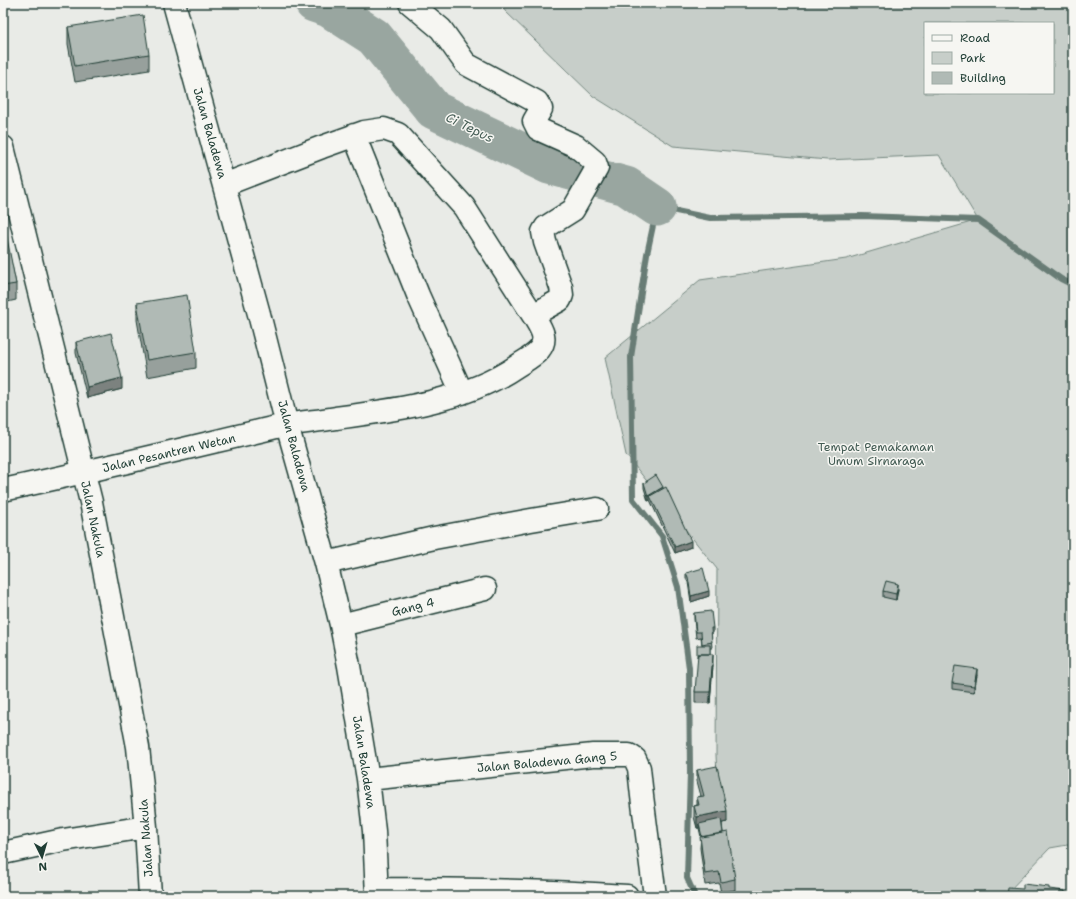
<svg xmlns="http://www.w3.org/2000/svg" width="1076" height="899" viewBox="0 0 1076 899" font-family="'Shantell Sans',sans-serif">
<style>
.green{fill:#c7cec9;stroke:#73867e;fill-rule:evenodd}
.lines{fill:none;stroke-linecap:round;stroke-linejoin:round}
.stream{stroke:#687c75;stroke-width:6}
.river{stroke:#99a6a0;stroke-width:39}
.minor-casing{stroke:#1f3d34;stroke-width:25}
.minor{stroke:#f6f6f2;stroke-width:22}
.wall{fill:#97a09c;stroke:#1f3d34}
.shaded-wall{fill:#7b827f;stroke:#1f3d34}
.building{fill:#b0bab5;stroke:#1f3d34}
.labels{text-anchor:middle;stroke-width:3;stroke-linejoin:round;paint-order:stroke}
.street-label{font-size:12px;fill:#1f3d34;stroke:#f6f6f2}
.park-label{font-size:12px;fill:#415a52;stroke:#f6f6f2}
.water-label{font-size:13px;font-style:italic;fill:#445c54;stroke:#f6f6f2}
</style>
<rect width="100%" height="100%" fill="#e9ebe7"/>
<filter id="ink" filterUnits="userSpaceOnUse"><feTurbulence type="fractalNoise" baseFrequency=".025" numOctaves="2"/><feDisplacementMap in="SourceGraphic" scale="8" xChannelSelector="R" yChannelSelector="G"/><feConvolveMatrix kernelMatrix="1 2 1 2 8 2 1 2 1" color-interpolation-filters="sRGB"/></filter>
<g filter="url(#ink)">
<path class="green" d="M501,3H1073V844L1050,848L1004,896H728L722,878L716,755L717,569L626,455L605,358L700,280L846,259L978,220L939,155L827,160L673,146L593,96L505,11ZM925,23H1053V93H925Z"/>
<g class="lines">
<path class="stream" d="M695,896L687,878L690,772L689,668L678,587L662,536L633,499L631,357L647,254L657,207L710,218L862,216L978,220L1061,279L1073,285"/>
<path class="river" d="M314,3L329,8L374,37L434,110L549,165L626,186L657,207"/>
<defs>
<path id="minor" d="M174,3L259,314L287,425L326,563L341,625L349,666L368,779L374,831L377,896
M410,3L441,29L466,64L537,102L541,109L534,121L538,129L576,146L595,162L597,168L573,210L546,227L543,232L545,242L561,287L562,295L560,300L533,315
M354,135L418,295L462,393
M3,147L91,502L138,747L146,827L150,896
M3,490C97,470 191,447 285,425C302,422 319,421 336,418C395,410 466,401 517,366C523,362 534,356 539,350C549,338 540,327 533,315L464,207L398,134L384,129L364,132L322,147L224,185
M326,563L434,538L531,520L597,509
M341,625L485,589
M368,779L593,755H629L635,759L639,768L642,796L655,896
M3,853L63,840L146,827
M377,889C460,889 544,890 627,896"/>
</defs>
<use href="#minor" class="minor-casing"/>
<use href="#minor" class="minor"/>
</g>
<path class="wall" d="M68,27L149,54V70L75,82L68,44Z
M3,223L16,284V300L3,303Z
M137,303L196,352V368L147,377L137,320Z
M76,342L122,389L87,398L76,353Z
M644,483L663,489L691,547L675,553L650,500L648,501L644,488Z
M686,573L709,596L691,602L688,582L686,579Z
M898,589L896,600L883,597V591Z
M694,613L713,628V633L711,634L712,648H710V654L713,665L710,703H695V692L702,645L701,637L696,638L694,619Z
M977,675L974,692L952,689V683Z
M697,770L727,822L722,823L723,833L735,879V890L721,893L719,883L705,885L700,848L701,837L699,828H697L694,817V806L697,805V797L701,796L697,781Z"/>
<path class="shaded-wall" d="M122,378V389L87,398V387Z
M663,487V492L650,496V500L648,501V496Z
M691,541V547L675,553V547Z
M898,584V589L896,600V594Z
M709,591V596L691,602V596Z
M713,654V665L710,703V692Z
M977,669V675L974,692V686Z
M727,811V822L700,828L699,824V828H697V817Z"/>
<path class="building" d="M143,15L149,54L75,66L68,27Z
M3,223H4L16,284L3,286Z
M187,295L196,352L147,360L137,303Z
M111,333L122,378L87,387L76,342Z
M656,475L663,487L648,496L644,483Z
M666,487L691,541L675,547L650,496Z
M703,568L709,591L691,596L688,577L686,573Z
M886,581L898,584L896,594L883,591Z
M711,611L713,628H711L712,642L702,644L701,632H696L694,613Z
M697,645H710V654H698L697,657Z
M698,654H713L710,692H695Z
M955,666L977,669L974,686L952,683Z
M717,766L727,811L697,817L694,806L699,805L697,797L704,796L697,770Z
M721,819L723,833L702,837L699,824Z
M728,832L735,879L721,882L719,872L705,874L700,837Z
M1023,884L1049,887V889L1065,891V893L1073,894V896H1007L1008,888L1023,889Z"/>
</g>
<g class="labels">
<g class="street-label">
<text transform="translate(210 133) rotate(74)" y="4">Jalan Baladewa</text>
<text transform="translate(294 446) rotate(75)" y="4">Jalan Baladewa</text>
<text transform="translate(169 453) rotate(-13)" y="4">Jalan Pesantren Wetan</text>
<text transform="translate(93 519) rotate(78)" y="4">Jalan Nakula</text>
<text transform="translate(413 607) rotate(-14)" y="4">Gang 4</text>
<text transform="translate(364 762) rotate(81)" y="4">Jalan Baladewa</text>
<text transform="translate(547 762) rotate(-5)" y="4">Jalan Baladewa Gang 5</text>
<text transform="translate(146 838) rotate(-94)" y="4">Jalan Nakula</text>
</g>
<g class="park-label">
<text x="876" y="451">Tempat Pemakaman<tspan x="876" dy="14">Umum Sirnaraga</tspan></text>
</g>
<g class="water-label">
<text transform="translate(470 127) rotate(26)" y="5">Ci Tepus</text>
</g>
</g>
<rect width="1076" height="899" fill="none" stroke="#f6f6f2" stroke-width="16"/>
<rect x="8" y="8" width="1060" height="883" fill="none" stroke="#1f3d34" stroke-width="1.5" filter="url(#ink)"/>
<rect x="924" y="22" width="130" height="72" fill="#f6f6f2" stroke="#a0aca6"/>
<rect x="932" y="35" width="20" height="6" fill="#f6f6f2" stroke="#a0aca6"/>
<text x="960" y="42" font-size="12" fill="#1f3d34">Road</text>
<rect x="932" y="52" width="20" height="12" fill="#c7cec9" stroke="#a0aca6"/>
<text x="960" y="62" font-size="12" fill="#1f3d34">Park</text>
<rect x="932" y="72" width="20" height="12" fill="#b0bab5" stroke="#a0aca6"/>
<text x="960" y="82" font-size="12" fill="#1f3d34">Building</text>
<g transform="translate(42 857) rotate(175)" stroke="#f6f6f2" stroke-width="3" paint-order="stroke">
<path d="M0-3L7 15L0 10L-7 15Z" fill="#1f3d34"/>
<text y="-6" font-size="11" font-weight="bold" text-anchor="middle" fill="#1f3d34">N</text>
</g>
</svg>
